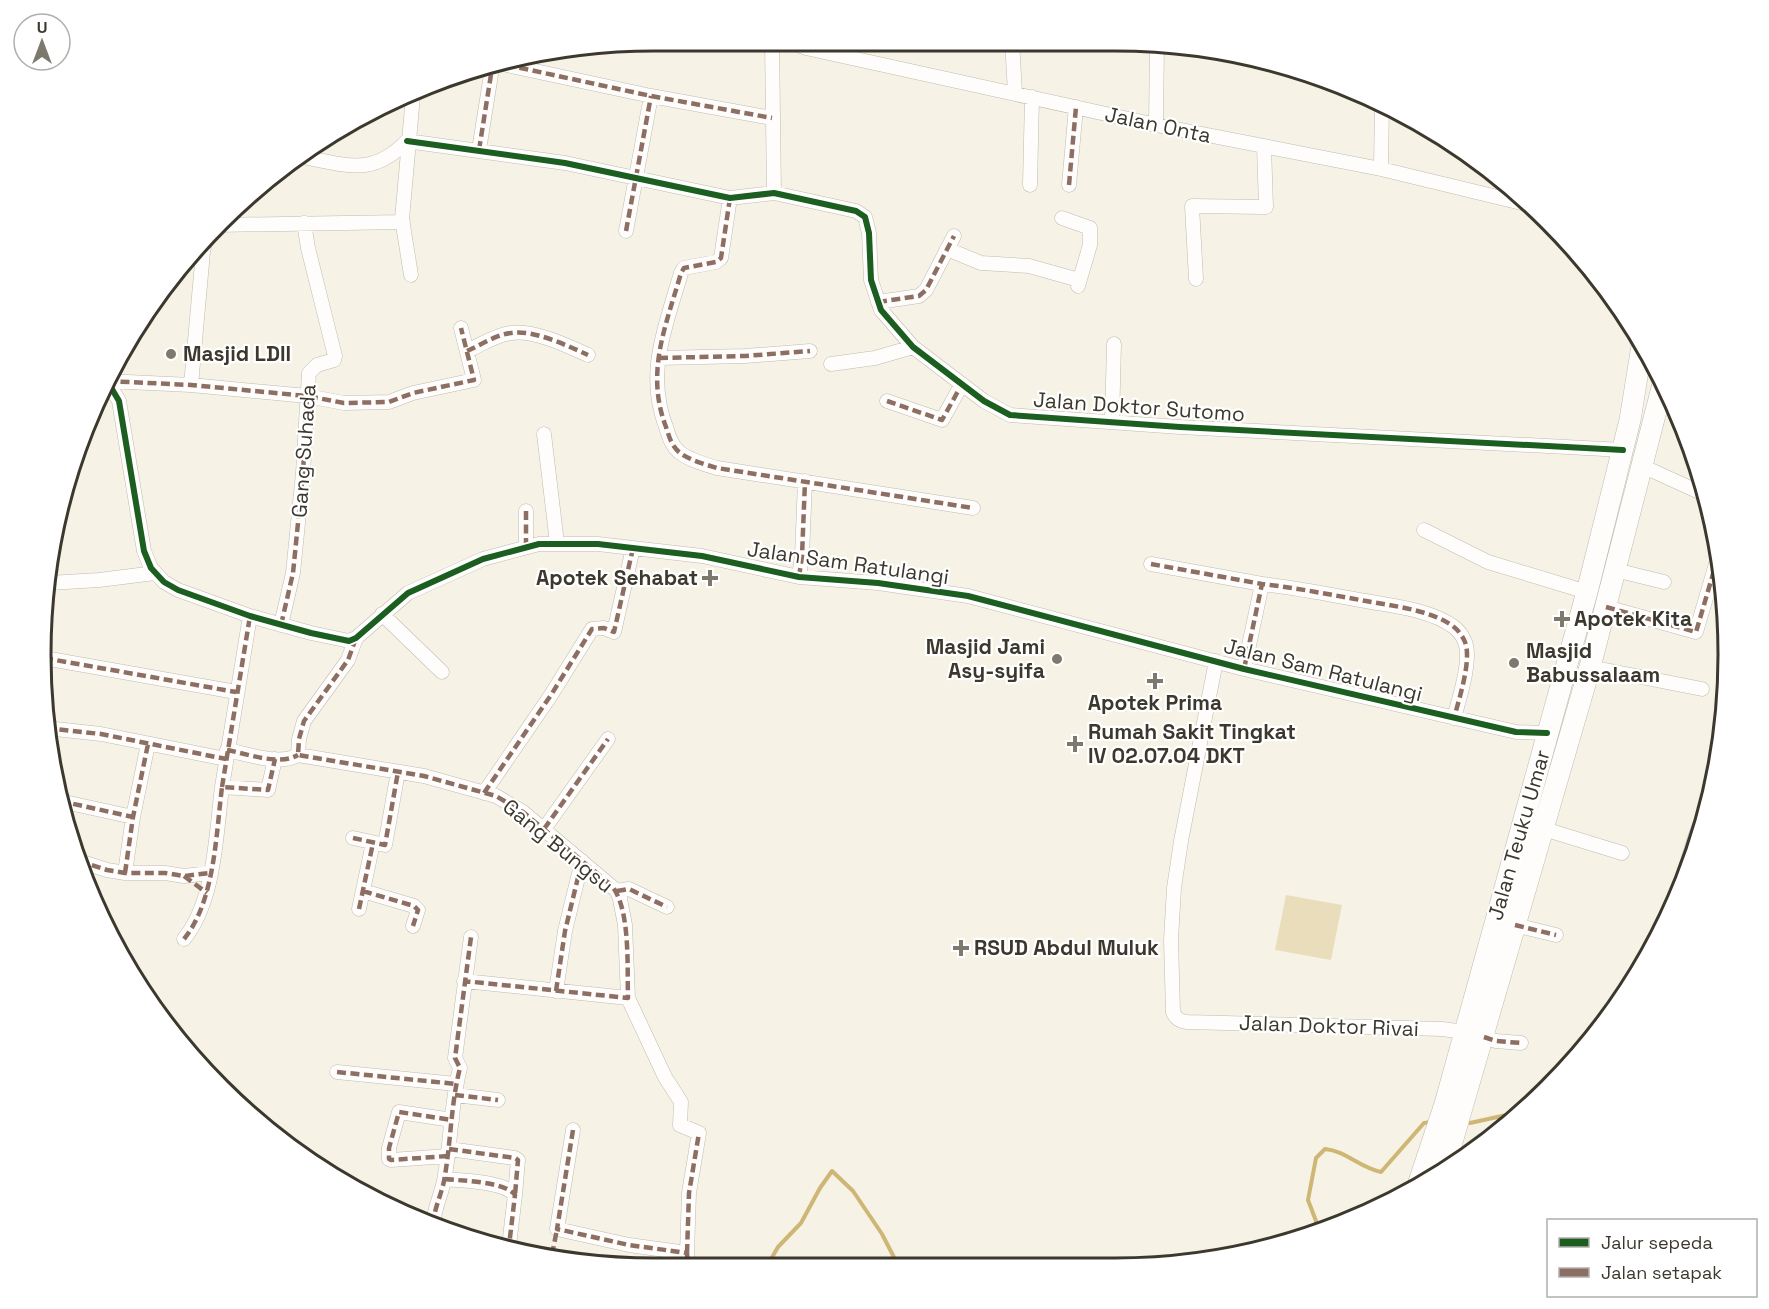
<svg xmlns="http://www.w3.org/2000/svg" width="1769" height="1309" viewBox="0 0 1769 1309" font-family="'Space Grotesk',sans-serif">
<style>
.pitch{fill:#eaddbc}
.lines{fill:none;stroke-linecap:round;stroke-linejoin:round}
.stream{stroke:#ceb674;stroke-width:4}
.minor-casing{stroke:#bfbbb1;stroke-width:15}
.highway-casing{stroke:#bfbbb1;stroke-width:22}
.minor{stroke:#fefdfb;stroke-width:14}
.highway{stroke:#fefdfb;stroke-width:21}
.rail-casing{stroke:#c8c8c4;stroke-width:6}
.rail{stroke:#fff;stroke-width:4;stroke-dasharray:11;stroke-linecap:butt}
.quiet{stroke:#8d6e63;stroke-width:4.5;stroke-dasharray:9 4.5;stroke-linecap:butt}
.cycleway-casing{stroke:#fff;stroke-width:10}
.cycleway{stroke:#1b5e20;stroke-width:6}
.poi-dot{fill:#7d796e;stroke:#fff;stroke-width:2}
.labels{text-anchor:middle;stroke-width:4.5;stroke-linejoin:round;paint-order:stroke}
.street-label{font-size:21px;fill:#3c382d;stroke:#fff}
.poi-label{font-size:21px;font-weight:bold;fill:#3c382d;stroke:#fff;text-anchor:start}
.rim{fill:none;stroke:#3c382d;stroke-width:3}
</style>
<rect width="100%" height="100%" fill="#f7f2e6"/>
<path class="pitch" d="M1286,895L1342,905L1331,960L1275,950Z"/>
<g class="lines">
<path class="stream" d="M1470,1123L1520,1112
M1317,1231L1316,1221L1308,1200L1316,1158L1325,1149C1346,1151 1360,1168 1381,1172L1424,1123L1431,1122
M767,1266L778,1247L801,1223L820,1188L832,1171L853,1191L882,1234L898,1265"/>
<defs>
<path id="minor" d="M772,41L774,193
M787,41L806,48L1156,125L1381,169L1530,205
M1012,41L1015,93
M493,62L651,96L772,118
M1156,125L1157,42
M407,141L565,163L730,198L774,193L856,211L865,217L869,233L871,280L881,310L913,347L984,401L1010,415L1180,427L1623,450
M479,150L493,62
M303,157C347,165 372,177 407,141
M1381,169L1382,102
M1030,185L1032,97
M1069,185L1076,107
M730,198L721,258L716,262L684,268L681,273C666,326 645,372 666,427C669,436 671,445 679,452C689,460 704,464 717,468L973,508
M1062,218L1090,228V245L1078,286
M216,225L403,222
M626,231L651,96
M947,249L981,263L1029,266L1079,280
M411,275L402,219L413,96
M1196,279L1192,206L1266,207L1264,146
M878,302L919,296L926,290L954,236
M467,351C481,345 495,335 511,333C533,329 568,346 588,355
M659,358L745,356L810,351
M831,364L875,358L913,347
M106,379L119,401L144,551L151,568L164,582L178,590L250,616L311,633L349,641L356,638L408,593L483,559L539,544H598L702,556L799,577L878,583L968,596L1244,669L1516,732L1547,733
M107,381L191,385L307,396L344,403L389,402L413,393L474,380L461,328
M191,385L203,252L206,237
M887,401L942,420L962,384
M1112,422L1114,344
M544,434L557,543
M1642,466L1708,496
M1424,530L1488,562L1587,592
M526,547V511
M1151,564L1262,584
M1615,570L1664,582
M799,577L802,556L805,481
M49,583L99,580L155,573
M1606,607L1696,632L1718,557
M382,614L442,672
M281,625L293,573L303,473L309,373L317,365L334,360L335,356L308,248L304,223
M356,638L348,660L304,721L299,739L298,755L424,776L496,796L523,812L617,891L620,899L625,925L628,998L665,1077L681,1102L680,1125L699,1133L689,1193L687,1253
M44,658L236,692
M1216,661L1181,841L1174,888L1171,940L1173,1012C1176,1019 1180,1021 1187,1022L1442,1029L1465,1032L1496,1041L1521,1043
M1590,667L1702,689
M1244,669L1262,584C1298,588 1332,595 1366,601C1393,606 1432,610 1454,627C1459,631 1463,637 1465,642C1472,660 1459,699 1454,718
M46,728L101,734L226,759
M227,750C248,754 279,766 298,755
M222,787L250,616
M484,793L551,695L592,629L604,628L614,632L633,548
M60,801L133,817
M544,829L608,739
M1544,829L1622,853
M353,838L385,845L398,772
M79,861L107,870L125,873H165L184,876L210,873
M125,873L133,817L148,744
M363,891L414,906L418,910L413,926
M617,891L629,889L667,907
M359,909L373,843
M1515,925L1556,935
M184,939C215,901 216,834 222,787L268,790L275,759
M464,981L628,998
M556,991L565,931L582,861
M337,1072L456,1084
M455,1095L498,1100
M573,1130L557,1229L629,1245L687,1253L688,1267
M449,1149L515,1158L518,1160L515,1195
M448,1156L391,1160L389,1159V1148L399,1112L452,1120
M445,1179C462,1181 504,1181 515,1195L509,1246
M433,1225C434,1207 443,1192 445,1175C451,1140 451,1103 460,1068L455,1058L471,937"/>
<path id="highway" d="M1445,1166L1590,667L1664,380
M1419,1182L1445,1104L1587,592L1630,420L1642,346"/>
</defs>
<use href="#minor" class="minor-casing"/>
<use href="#highway" class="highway-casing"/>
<use href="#minor" class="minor"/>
<use href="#highway" class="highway"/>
<defs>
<path id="rail" d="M1664,923L1691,835L1715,770"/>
</defs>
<use href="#rail" class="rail-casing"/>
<use href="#rail" class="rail"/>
<path class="quiet" d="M493,62L651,96L772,118
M479,150L493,62
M1069,185L1076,107
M730,198L721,258L716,262L684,268L681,273C666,326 645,372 666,427C669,436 671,445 679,452C689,460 704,464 717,468L973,508
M626,231L651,96
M878,302L919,296L926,290L954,236
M467,351C481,345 495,335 511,333C533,329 568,346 588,355
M659,358L745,356L810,351
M107,381L191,385L307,396L344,403L389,402L413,393L474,380L461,328
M887,401L942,420L962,384
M526,547V511
M1151,564L1262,584
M799,577L802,556L805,481
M1606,607L1696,632L1718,557
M281,625L293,573L303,473L307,396
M356,638L348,660L304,721L299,739L298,755L424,776L496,796L523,812L610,884C631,905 627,968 628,998L464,981
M44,658L236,692
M1244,669L1262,584C1298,588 1332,595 1366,601C1393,606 1432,610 1454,627C1459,631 1463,637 1465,642C1472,660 1459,699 1454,718
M46,728L101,734L226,759
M227,750C248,754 279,766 298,755
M222,787L250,616
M484,793L551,695L592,629L604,628L614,632L633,548
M60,801L133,817
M544,829L608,739
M353,838L385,845L398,772
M79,861L107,870L125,873H165L184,876L210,873
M125,873L133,817L148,744
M184,876L207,893
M363,891L414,906L418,910L413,926
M617,891L629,889L667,907
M359,909L373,843
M1515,925L1556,935
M184,939C215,901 216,834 222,787L268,790L275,759
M556,991L565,931L582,861
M1484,1037L1496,1041L1521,1043
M337,1072L456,1084
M455,1095L498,1100
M573,1130L557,1229L629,1245L687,1253L688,1267
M449,1149L515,1158L518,1160L515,1195
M448,1156L391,1160L389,1159V1148L399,1112L452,1120
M445,1179C462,1181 504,1181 515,1195L509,1246
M433,1225C434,1207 443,1192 445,1175C451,1140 451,1103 460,1068L455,1058L471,937
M687,1253L689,1193L699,1133
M552,1255L557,1229"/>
<defs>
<path id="cycleway" d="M407,141L565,163L730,198L774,193L856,211L865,217L869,233L871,280L881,310L913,347L984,401L1010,415L1180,427L1623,450
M106,379L119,401L144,551L151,568L164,582L178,590L250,616L311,633L349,641L356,638L408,593L483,559L539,544H598L702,556L799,577L878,583L968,596L1244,669L1516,732L1547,733"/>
</defs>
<use href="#cycleway" class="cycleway-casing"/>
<use href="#cycleway" class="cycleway"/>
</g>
<g class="poi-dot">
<circle cx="171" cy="354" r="6"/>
<path d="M707 569h6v6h6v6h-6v6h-6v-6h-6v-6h6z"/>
<path d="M1559 610h6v6h6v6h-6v6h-6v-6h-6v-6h6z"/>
<circle cx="1057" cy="659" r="6"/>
<circle cx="1514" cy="663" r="6"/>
<path d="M1152 672h6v6h6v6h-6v6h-6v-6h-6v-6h6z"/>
<path d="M1072 735h6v6h6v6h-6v6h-6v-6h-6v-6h6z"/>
<path d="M958 939h6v6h6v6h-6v6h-6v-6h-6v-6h6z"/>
</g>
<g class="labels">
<g class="street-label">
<text transform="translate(1158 125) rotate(12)" y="7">Jalan Onta</text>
<text transform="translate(1139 407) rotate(4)" y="7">Jalan Doktor Sutomo</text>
<text transform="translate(304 451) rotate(-86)" y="7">Gang Suhada</text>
<text transform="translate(848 563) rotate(8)" y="7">Jalan Sam Ratulangi</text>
<text transform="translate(1323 670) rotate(14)" y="7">Jalan Sam Ratulangi</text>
<text transform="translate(1519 835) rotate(-74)" y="7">Jalan Teuku Umar</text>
<text transform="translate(558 846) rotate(39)" y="7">Gang Bungsu</text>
<text transform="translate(1329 1026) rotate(2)" y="7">Jalan Doktor Rivai</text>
</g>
<g class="poi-label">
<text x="183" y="361">Masjid LDII</text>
<text x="698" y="585" text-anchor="end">Apotek Sehabat</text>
<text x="1574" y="626">Apotek Kita</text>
<text x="1045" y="654" text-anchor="end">Masjid Jami<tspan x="1045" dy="24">Asy-syifa</tspan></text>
<text x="1526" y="658">Masjid<tspan x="1526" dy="24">Babussalaam</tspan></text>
<text x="1155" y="710" text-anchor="middle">Apotek Prima</text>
<text x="1088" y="739">Rumah Sakit Tingkat<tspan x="1088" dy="24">IV 02.07.04 DKT</tspan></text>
<text x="974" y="955">RSUD Abdul Muluk</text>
</g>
</g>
<path d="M0 0H1769V1309H0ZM654 51H1115A603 603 0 0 1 1718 654V655A603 603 0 0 1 1115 1258H654A603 603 0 0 1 51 655V654A603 603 0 0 1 654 51Z" fill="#fff" fill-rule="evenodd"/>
<path class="rim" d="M654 51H1115A603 603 0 0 1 1718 654V655A603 603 0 0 1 1115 1258H654A603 603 0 0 1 51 655V654A603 603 0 0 1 654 51Z"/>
<rect x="1547" y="1219" width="210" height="78" fill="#ffffff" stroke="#b1afab" stroke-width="1.5"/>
<rect x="1559" y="1238" width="30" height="9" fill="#1b5e20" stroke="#b1afab" stroke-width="1.5"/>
<text x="1601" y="1249" font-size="18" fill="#3c382d">Jalur sepeda</text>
<rect x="1559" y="1268" width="30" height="9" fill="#8d6e63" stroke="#b1afab" stroke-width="1.5"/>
<text x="1601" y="1279" font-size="18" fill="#3c382d">Jalan setapak</text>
<g transform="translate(42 42)"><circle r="28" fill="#ffffff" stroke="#b1afab" stroke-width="1.5"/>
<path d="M0-4.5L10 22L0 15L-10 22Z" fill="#7d796e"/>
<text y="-9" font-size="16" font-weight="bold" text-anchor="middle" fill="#3c382d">U</text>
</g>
</svg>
